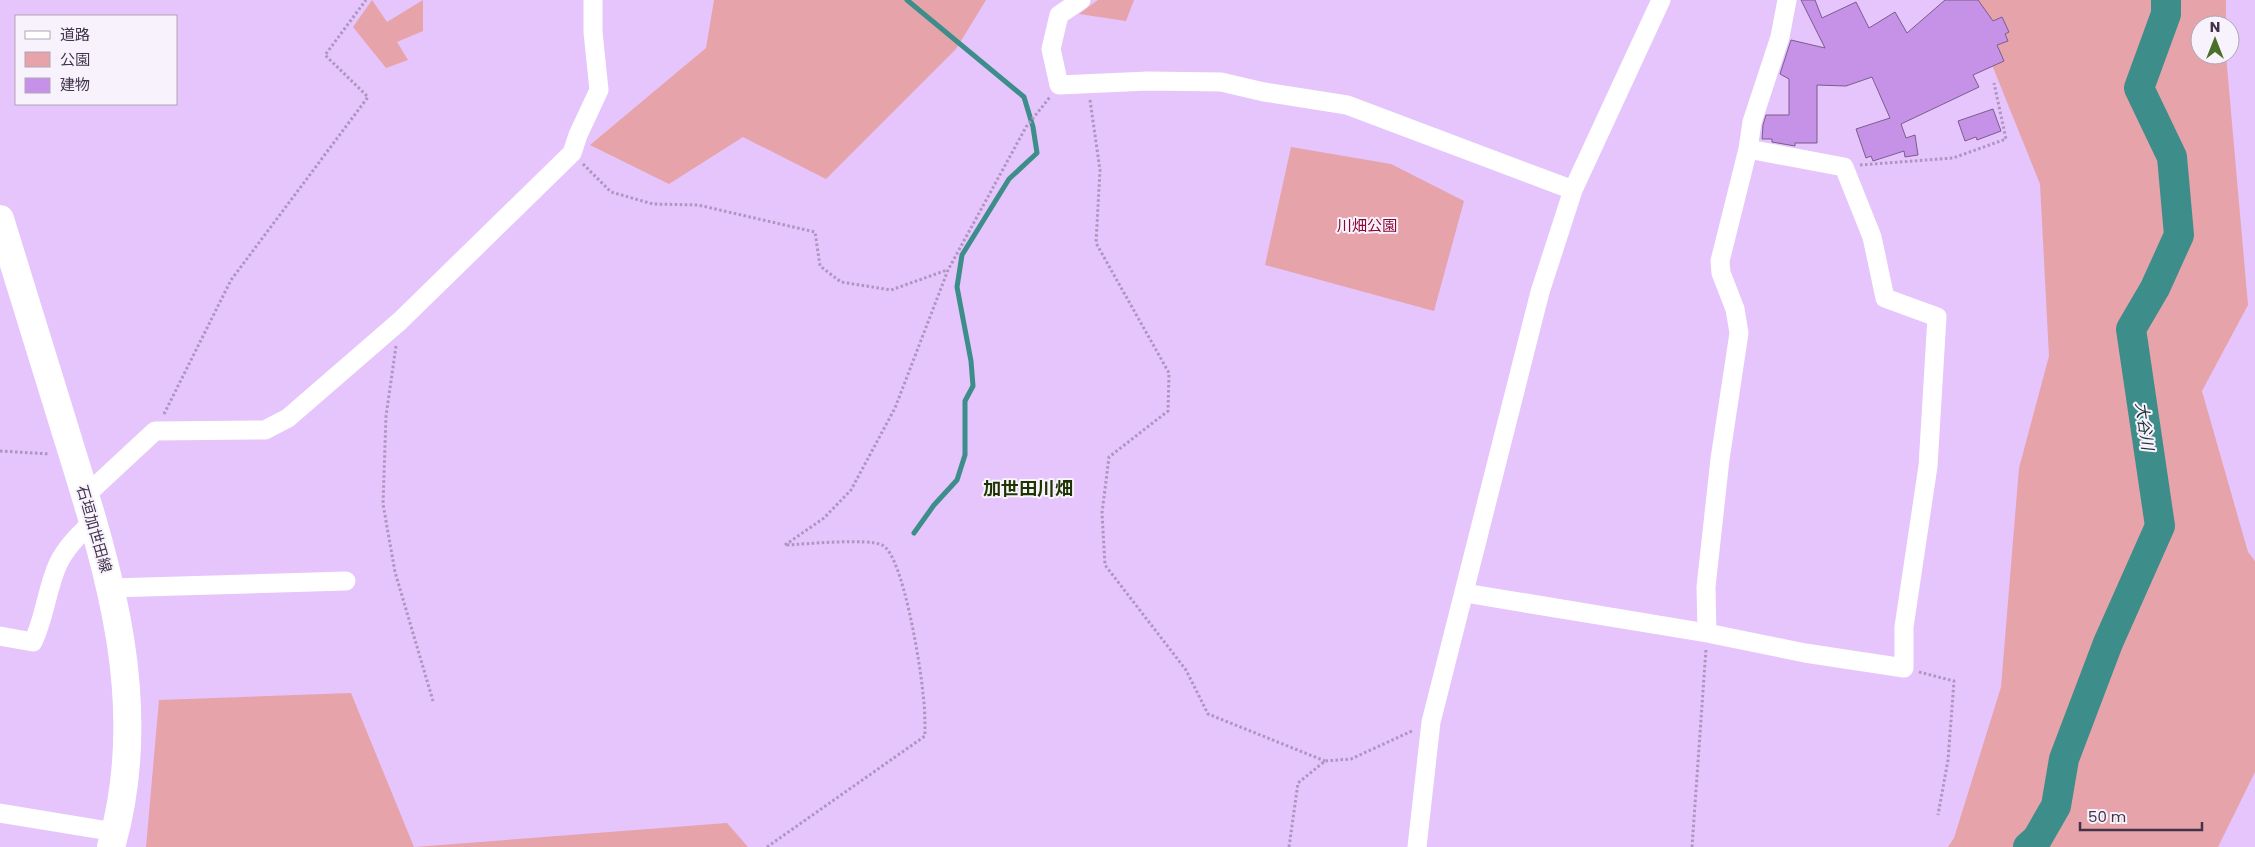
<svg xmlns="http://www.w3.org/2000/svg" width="2255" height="847" viewBox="0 0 2255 847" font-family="Poppins,'Noto Sans JP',sans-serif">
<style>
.green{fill:#e6a3aa}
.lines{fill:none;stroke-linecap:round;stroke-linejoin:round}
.stream{stroke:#3d8d8a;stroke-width:5}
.river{stroke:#3d8d8a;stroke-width:30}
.building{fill:#c692e7;stroke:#7a5d8c}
.path{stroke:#ae95c0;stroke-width:3;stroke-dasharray:2.5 2.5;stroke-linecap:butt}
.street{stroke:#fff;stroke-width:19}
.primary{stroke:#fff;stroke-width:28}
.labels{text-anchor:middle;stroke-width:4;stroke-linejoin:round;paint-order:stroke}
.park-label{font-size:15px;fill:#8c0734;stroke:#f8f2fd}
.street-label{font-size:15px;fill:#413449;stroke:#f8f2fd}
.water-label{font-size:16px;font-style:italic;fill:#1b3533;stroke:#f8f2fd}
.quarter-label{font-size:18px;font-weight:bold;fill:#1e3502;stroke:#f8f2fd}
</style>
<rect width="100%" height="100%" fill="#e5c5fb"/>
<path class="green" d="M372,0L387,22L423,0V31L397,42L408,60L386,68L353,27Z
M714,0H986L956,49L826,179L743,137L669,184L590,145L706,48Z
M1098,0H1134L1126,21L1079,14Z
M1971,0H2226V25H2200V55H2226L2248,305L2202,391L2248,552L2255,561V772L2218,847H1948L1954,838L2001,687L2019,468L2049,356L2040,184L1988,55Z
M1291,147L1391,164L1464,201L1434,311L1265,265Z
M351,693L414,847H146L159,700Z
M727,823L748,847H415Z"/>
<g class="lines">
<path class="stream" d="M907,0L1024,97L1033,127L1037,153L1009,179L962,255L957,287L971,361L973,386L965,401V455L957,480L934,505L914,533"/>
<path class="river" d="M2028,847L2037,839L2056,806L2064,759L2108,643L2160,526L2131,329L2155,288L2179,235L2172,157L2139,88L2166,14V0"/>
</g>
<path class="building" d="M1801,0H1815L1822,18L1856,2L1869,28L1895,12L1907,33L1945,0H1978L1993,21L2002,17L2009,32L2005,34L2008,41L1997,45L2004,61L1973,75L1979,87L1901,124L1906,138L1915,135L1918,155L1905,157L1904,151L1873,161L1871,156L1866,158L1856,129L1890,118L1872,77L1846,86L1817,85V143H1795V146L1772,142V139H1762L1763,125L1766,115H1789V79L1780,74L1791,40L1825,48Z
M1993,109L2001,131L1977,140L1976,137L1965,141L1958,121Z"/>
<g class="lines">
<path class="path" d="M1090,100L1100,170L1096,243L1169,373L1168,411L1109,457L1102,513L1105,565L1186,670L1208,714L1325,761
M583,164L611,192L653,204L698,205L815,232L820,266L841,282L891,290L947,270
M1860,165L1953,158L2006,139L1994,83
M396,346L386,416L383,504L395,572L433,701
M164,414L231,280L368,97L325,55L366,0
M0,451L50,454
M785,545L824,518L851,490L895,408L948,270L1026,127L1050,97
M1919,672L1954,681L1948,760L1938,815
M767,847L925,736C925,722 925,708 923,694C921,669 903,554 882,545C867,538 806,544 786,545
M1289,847L1298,783L1325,761L1351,759L1414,730
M1692,847L1706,649"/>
<path class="street" d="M1081,0L1059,15L1051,49L1059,85L1148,81L1221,82L1264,92L1347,105L1573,190
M85,496L155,431L265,430L288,418L400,321L572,153L578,135L599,90L593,32V0
M111,588L346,581
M1465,593L1707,633L1805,653L1904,668V627L1928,466L1937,317L1885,298L1872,237L1844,167L1748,149
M1707,633L1706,587L1720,459L1739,333L1735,309L1721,273L1720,261L1748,149L1752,122L1780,37L1787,0
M0,636L33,642C45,617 47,588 58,564C66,547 79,534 93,522
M0,813L115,832
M1417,847L1431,722L1540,292L1573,190L1661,0"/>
<path class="primary" d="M0,219C22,291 45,364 67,436C109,571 152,705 111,847"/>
</g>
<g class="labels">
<g class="park-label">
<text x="1367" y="231">川畑公園</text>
</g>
<g class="street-label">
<text transform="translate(94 529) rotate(74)" y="5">石垣加世田線</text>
</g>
<g class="water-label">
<text transform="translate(2145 426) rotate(82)" y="6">大谷川</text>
</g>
<g class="quarter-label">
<text x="1028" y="495">加世田川畑</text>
</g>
</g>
<rect x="15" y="15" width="162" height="90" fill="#f8f2fd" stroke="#afa6b5"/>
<rect x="25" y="31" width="25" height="8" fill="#ffffff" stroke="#afa6b5"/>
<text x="60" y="40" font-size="15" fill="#413449">道路</text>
<rect x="25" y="52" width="25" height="15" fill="#e6a3aa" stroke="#afa6b5"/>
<text x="60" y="65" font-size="15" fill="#413449">公園</text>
<rect x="25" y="78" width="25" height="15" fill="#c692e7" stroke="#afa6b5"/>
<text x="60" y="90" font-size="15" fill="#413449">建物</text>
<g transform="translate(2215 40)"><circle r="24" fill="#f8f2fd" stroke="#afa6b5"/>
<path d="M0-4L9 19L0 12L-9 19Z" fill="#4b6f28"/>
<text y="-8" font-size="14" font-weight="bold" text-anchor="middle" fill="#413449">N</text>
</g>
<path d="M2080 822v8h122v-8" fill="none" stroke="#413449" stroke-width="2.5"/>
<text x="2088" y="822" font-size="15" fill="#413449" stroke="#f8f2fd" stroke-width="4" paint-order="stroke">50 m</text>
</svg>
